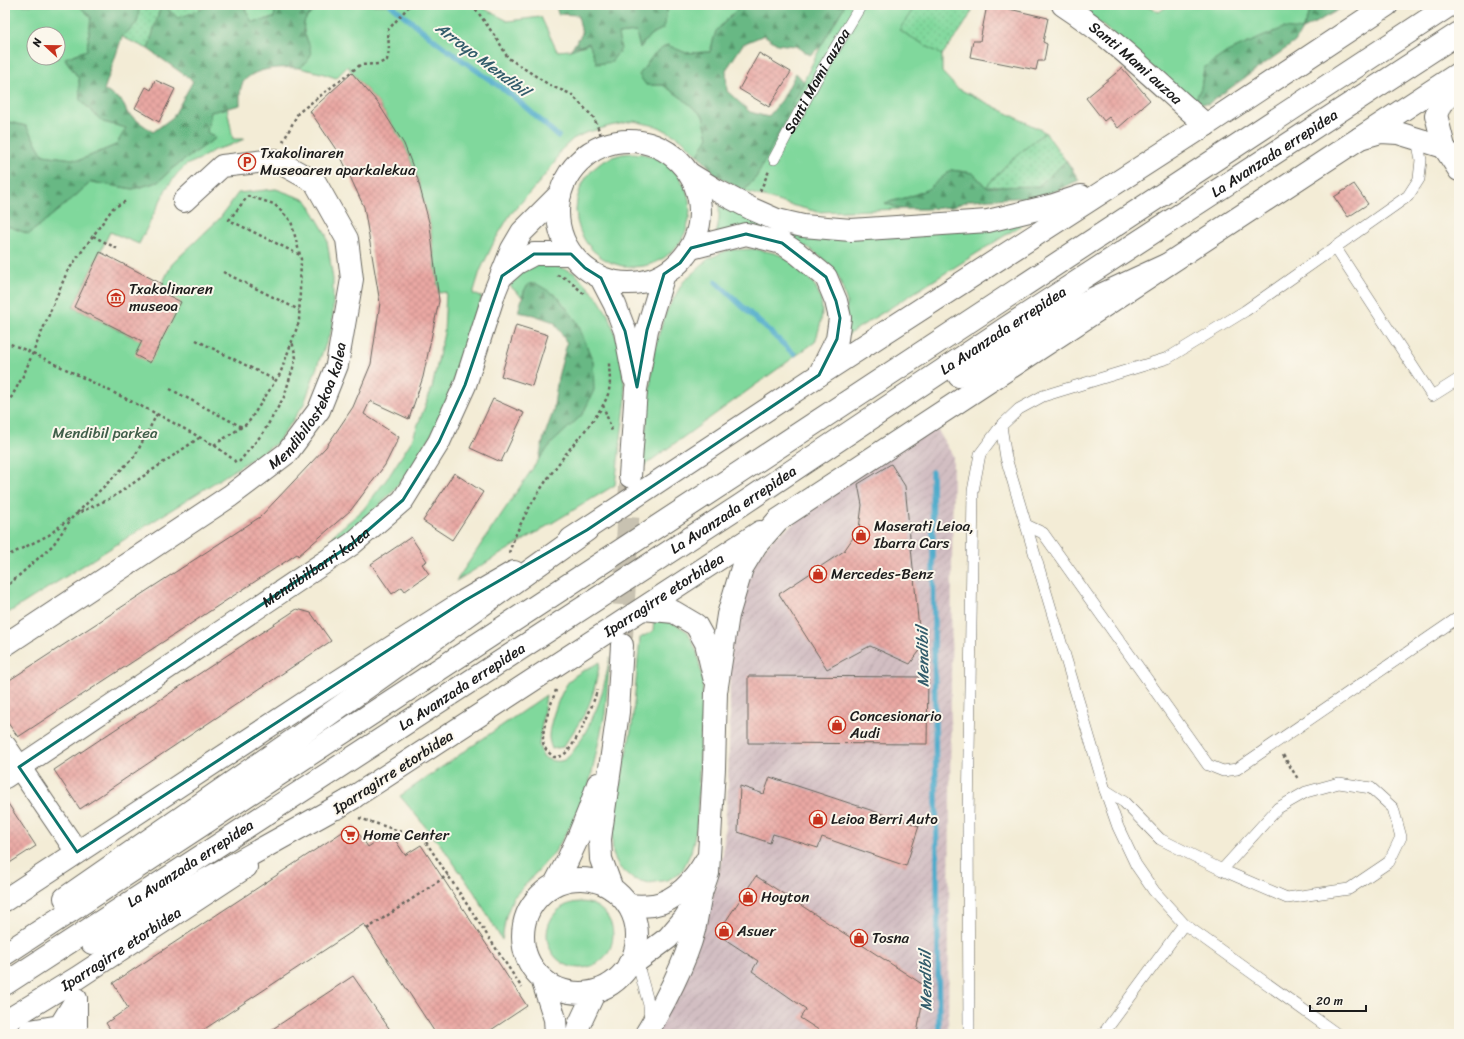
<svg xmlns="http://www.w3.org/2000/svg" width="1464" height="1039" viewBox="0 0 1464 1039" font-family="Sriracha,sans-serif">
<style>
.industrial{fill:url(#industrial-furrows)}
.green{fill:#80d89c;stroke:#4e7a5c;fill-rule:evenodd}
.forest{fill:url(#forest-firs);stroke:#426a50}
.garden{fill:url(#garden-dots);stroke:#4e7a5c}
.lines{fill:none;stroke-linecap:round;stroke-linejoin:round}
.stream{stroke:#4dabcb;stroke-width:5.5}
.building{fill:url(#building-cross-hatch)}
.secondary-tunnel{stroke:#c8c2b1;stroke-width:22;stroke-dasharray:22 11;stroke-linecap:butt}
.lane-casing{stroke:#67655d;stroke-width:12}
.street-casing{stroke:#67655d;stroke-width:24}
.secondary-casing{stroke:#67655d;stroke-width:24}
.primary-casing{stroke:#67655d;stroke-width:24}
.highway-casing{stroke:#67655d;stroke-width:24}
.path{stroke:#67655d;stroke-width:2.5;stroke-dasharray:3 3;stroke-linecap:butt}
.lane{stroke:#fff;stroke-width:11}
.street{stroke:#fff;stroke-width:22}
.secondary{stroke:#fff;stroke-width:22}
.primary{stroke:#fff;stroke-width:22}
.highway{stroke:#fff;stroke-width:22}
.marked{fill:none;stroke:#0f766e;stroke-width:3;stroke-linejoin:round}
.labels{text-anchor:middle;stroke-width:4;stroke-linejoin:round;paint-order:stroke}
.street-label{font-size:15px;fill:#1c1c1c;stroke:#fbf7ec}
.poi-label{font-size:15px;fill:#1c1c1c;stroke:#fbf7ec;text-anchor:start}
.park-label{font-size:15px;fill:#3f5e49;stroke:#fbf7ec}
.water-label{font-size:16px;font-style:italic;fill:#325c6b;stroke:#fbf7ec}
</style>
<defs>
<pattern id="industrial-furrows" width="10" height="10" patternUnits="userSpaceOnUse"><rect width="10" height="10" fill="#d2bec2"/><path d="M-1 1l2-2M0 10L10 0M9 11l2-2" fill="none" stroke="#b4a3a6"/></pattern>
<pattern id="forest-firs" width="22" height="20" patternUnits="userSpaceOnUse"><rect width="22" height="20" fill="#68b884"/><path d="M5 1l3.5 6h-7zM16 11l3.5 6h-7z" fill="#55956b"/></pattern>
<pattern id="garden-dots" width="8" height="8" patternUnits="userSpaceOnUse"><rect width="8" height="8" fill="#80d89c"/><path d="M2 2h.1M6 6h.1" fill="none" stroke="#6eb986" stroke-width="1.8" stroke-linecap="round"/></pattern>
<pattern id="building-cross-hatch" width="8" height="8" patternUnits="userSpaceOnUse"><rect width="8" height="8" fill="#e9a7a3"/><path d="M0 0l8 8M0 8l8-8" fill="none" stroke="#c78f8c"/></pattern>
</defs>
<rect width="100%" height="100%" fill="#fbf7ec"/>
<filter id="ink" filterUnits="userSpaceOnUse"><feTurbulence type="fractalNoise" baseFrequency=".025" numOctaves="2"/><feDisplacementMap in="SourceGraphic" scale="8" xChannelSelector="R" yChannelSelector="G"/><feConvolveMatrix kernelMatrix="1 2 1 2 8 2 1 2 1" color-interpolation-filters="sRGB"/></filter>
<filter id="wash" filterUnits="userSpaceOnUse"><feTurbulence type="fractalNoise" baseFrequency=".012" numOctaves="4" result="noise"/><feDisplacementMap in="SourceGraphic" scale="16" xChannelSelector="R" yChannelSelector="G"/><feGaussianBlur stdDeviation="0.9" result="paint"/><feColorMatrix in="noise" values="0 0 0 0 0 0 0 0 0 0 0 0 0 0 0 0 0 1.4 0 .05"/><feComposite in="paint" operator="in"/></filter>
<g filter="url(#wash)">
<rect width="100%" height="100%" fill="#f3ecd6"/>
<path class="industrial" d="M936,427L953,456L948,1034H652L694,955L711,900L723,853L728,784L730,712L729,667L735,620L752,562L774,538L857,476Z"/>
<path class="green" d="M5,5H78L91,17L87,50L65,59L79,79L80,100L103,122L127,128L116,145L80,160L43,155L26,126L5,121ZM34,34H58V58H34Z
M245,5H276L274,18L252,22L244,7Z
M326,5H479L481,7L508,21L541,17L557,51L570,50L618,34L636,32L640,48L650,35L664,28L668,5H741L716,31L710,52L686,53L667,45L646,85H663L682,98L703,116L708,137L698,155L681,139L659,127L634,121L610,126L585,133L573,139L560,151L555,162L542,179L510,215L495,240L480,271L473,294L482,297L441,418L413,467L381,504L338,542L333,535L363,510L389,476L412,440L432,388L444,333L446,292L439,293L430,226L418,180L404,144L378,103L352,73L348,66L336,78L321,73L300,68C323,47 292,32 309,15C313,11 321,8 326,5Z
M845,5H916L900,30L942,55V72L957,88L1045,132L1009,162L986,187L973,173L951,170L929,189L909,197L885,203L901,209L818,212L787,204L744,191L757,176L821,46Z
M1078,5H1143L1159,12L1169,5H1277L1288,10L1313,5L1302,30L1204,68L1201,88L1194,102Z
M227,108L233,139H244L231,145L214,150L200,159L186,165L177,174L166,189L139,244L110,232L73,307L135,338L172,264L220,218L238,193L276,189L306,200L326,234L333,279V326L319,361L304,404L277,443L5,615V225L29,234L73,198L91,182L133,189L158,182L174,167L216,138L206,132L211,112Z
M576 210a57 57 0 1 1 114 0a57 57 0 1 1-114 0Z
M719,205L756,220L1028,221L844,337L847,302L839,278L827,262L807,247L716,235L719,219Z
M755,249C764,251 774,252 782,256C791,261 800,268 807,276C827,297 824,316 815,342L642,467L654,349L666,312L683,282L708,259L728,250Z
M536,265H554L575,273L597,297L610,318L620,350L626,398L615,485L456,581L539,459L552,442L583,414L593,362L577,322L557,296L525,289L522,297L510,286L515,276Z
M654,620H663L677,625L688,632L697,652L703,682L697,826L691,852L682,871L668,880L649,883L633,879L619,867L613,854L612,839L614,812L632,726L640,638L653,631Z
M610,657L605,714L589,785L573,822L554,853L513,898L506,916L502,940L474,892L443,848L400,796L546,695L539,745L543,757C549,760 557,763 564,760C577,753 597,711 601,696C605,684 607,670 610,657Z
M600,662C597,677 594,693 588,707C581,721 572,734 563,747L552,749C551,746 549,741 549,737C549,723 561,689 571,679C577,673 593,666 600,662Z
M547 935a33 33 0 1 1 66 0a33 33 0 1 1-66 0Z"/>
<path class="forest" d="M78,5H140L137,23L122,37L104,90L122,101L128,114L153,132L173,117L193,81L148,49L161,5H163L178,18L200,10L206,5H245L244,7L252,22L274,18L276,5H326C321,8 313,11 309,15C294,30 314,42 310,56C309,61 303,65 300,68C283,67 257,67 245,80C239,86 240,97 240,105L211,112L207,132L216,138L174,167L158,182L133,189L91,182L73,198L29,234L5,225V121L26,126L43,155L80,160L116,145L126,128L103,122L80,100L79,79L65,58L87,50L91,17Z
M556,5H668L664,28L650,35L640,48L636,32L618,34L621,49L611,62L597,64L589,43L570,50L582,34L578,15L558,14Z
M741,5H845L821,46L810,55L796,46L777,44L764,35L743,44L726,70L727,91L750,112L768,117L782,100L796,73L804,82L757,176L744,191L717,176L698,155L708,137L703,116L682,98L663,85H646L639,75L654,54L667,45L686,53L710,52L716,31Z
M1313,5H1345L1340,9L1302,30L1295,42L1208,104L1194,102L1201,88L1204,68L1227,52L1283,28L1302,30Z
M1066,160L1079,180L1056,191L1035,197L970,200L952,207L927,209H901L885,203L909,197L928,189L951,170L973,173L986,187L1038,186Z
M535,283L557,296L577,322L593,362L594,390L583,414L553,442L539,459L544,437L553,412L558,377L567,343L554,322L534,315L518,312L525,289L529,284Z"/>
<path class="garden" d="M140,5H161L148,49L122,37L137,23Z
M163,5H200V10L178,18Z
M916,5H974C968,23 953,40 942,55L899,30Z
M1045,132L1066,161L1038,186L986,187L1009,162Z"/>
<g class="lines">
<path class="stream" d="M391,5L438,43L513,96L558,136
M716,282L794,354
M932,472L939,1034"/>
</g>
<g id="blocks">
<path class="building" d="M987,5H992L1048,18L1043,42L1047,44L1044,61H1038L1036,70L970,57L973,41H980Z
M759,53L791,72L769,107L739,89Z
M1122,68L1150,100L1118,128L1109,117L1104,121L1086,98Z
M352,73L378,103L404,144L418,180L430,226L439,301L423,377L409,419L370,401L364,414L399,437L385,465L351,510L298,556L297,554L18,737L5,719V683L260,517L326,447L353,407L371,364L380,303L364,207L341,157L310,111Z
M155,80L175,89L159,122L135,108L146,87L151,90Z
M1354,184L1368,204L1348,217L1334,197Z
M100,252L162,284L158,290L181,302L150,363L135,355L142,341L74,307Z
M516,325L548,335L532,386L501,376Z
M493,399L524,413L501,462L470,448Z
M891,464L905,486L921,649L910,664L870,646L827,669L779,594L844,551L859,529L862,505L858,484Z
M454,473L483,492L452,540L423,521Z
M411,537L427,561L422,564L429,574L405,591L402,587L392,594L371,564Z
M297,609L311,613L331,641L80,809L54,770Z
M748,676L928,677L927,744L748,743Z
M770,777L919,826L906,866L822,837L818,848L773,834L770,843L738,832L740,786L764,794Z
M5,799L36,846L5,866Z
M353,825L368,847L390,832L405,855L421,845L527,1006L485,1034H436L364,924L197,1034H113L106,1023L128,1008L113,983Z
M756,876L925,986L917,1034H825L800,1018L806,1009L752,971L758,961L717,934Z
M353,976L393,1034H265Z"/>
</g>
</g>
<g filter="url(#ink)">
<use href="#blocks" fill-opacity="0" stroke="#67655d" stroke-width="1"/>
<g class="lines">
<path class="secondary-tunnel" d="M622,638L630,485"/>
<defs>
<g id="lane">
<path id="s1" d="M774,159L816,80L861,5"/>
<path d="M1335,247L1432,396L1459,379"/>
<path d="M1026,525L1043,533L1208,765L1223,771L1237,769L1459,617"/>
<path d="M1105,790L1124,802L1160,839L1222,870L1287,898L1349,889L1389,862L1401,837L1393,808L1371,788L1339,783L1306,792L1278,808L1222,870"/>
<path d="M636,958L649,1005L650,1021"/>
<path d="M969,1034L968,820L973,491L980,454L1001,426"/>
<path d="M1103,1034L1184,924"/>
<path d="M1337,1034L1184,924L1154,891L1136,865L1118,827L1105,790L1006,458L1001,426L1019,409L1043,396L1168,358L1245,311L1408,196L1419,179L1421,160L1417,139"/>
</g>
<g id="street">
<path id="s2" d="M1063,5C1115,39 1159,84 1206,125"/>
<path d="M1459,88L1441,103L1436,115L1444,147L1459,170"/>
<path d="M1360,138L1381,132L1398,133L1444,147"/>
<path d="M502,276L517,263L534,254H571"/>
<path id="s3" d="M5,645L230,496L287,453L319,410L337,365L352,279L347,239L315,182L275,160L222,166L184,201"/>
<path d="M5,746L77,852"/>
<path id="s4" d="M5,777L352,544L403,500L439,442L465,385L495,291L512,249L522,232L560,194"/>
<path d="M76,999V1034"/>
<path d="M30,1031L60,1026L76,1000"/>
<path d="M646,1034C663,1006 686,962 694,930C697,918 698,906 701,894"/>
</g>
<path id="secondary" d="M558 212a71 71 0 1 1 142 0a71 71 0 1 1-142 0Z
M601,278L615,305L625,331L634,378
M630,476L636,389L647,330L664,274
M523 936a57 57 0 1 1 114 0a57 57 0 1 1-114 0Z
M555,884C573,852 587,819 598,784
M612,889L601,859L600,839L618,712L622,645
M542,979L555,1019L556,1034
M577,1034L579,1025L595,991"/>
<g id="primary">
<path d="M690,174L716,190L752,209L777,220L803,226L851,230L988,221L1054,205L1081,196"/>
<path d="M691,248L746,234L782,243L797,253L826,277L836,301L840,318L837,339L819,375"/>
<path d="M571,539L819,375L1206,125L1387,5"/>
<path d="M643,609L674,612L696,625L706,643L714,677"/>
<path id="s5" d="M337,808L760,532"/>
<path d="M5,900L312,698L464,601L514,572"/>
<path d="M628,905C637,906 645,906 653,905C676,901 694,881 705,862"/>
<path d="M629,964L637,961L668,938L685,918L701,893L708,873L714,768L716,692L728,615L742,568L756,545L778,520L1459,73"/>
<path id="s6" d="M5,1022L77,978L246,867"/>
</g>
<g id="highway">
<path d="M959,376L1079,305L1166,265"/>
<path d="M65,898L296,738L587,530"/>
<path d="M92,943L353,798"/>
<path d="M5,954L751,465L1450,5"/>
<path id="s7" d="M5,984L741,505L1006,328L1459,33"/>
</g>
</defs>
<use href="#lane" class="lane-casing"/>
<use href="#street" class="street-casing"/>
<use href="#secondary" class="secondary-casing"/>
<use href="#primary" class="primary-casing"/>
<use href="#highway" class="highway-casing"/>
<path class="path" d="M471,5L477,11L499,42L508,58L551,86L571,94L594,118L605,145
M283,142L298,113L360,65L378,64L387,60L389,51L388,30L410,5
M760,191L769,171
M93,236L118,249
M223,272L299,310
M557,275L568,279L585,295
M196,340L275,380
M5,344L8,343L33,353L157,414L214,445L234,460L237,465
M170,389L242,427
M603,405L612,431
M5,409L24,374L67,272L113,208L126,201
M214,445L248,423L280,374L299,322L301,259L291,221L274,204L248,196L229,220L300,255
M239,462L263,433L284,397L296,358L292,341
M77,513L135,456L157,414
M509,553C520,518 542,485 565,455C577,439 606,409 609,390C611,381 609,371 609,362
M5,557L49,535L71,517
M5,588L53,545L74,515L113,497L199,438
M556,690C551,704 542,727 543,742C544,749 549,753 554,757C557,757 560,757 563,755C575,748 594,704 597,690
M1283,755L1298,779
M359,818L424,839L522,988
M367,929L448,875"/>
<use href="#lane" class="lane"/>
<use href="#street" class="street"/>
<use href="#secondary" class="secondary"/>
<use href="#primary" class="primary"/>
<use href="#highway" class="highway"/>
</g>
</g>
<path class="marked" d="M746,234L782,243L826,277L836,301L840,318L837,339L819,375L587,530L464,601L77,852L19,767L352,544L403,500L439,442L465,385L502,276L534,254H571L585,268L601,278L625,331L637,387L647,330L664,274L680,263L691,248Z"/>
<defs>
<symbol id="parking-ring" viewBox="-11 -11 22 22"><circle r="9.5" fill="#fbf7ec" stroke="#c8321e" stroke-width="1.5"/><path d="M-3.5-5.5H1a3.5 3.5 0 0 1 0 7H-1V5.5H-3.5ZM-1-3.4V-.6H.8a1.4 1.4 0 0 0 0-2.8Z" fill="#c8321e"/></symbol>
<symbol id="museum-ring" viewBox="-11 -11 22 22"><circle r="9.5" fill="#fbf7ec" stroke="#c8321e" stroke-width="1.5"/><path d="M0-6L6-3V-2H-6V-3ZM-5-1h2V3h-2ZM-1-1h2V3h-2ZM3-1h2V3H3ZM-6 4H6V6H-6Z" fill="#c8321e"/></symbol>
<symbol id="shop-ring" viewBox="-11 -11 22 22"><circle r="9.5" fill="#fbf7ec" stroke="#c8321e" stroke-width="1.5"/><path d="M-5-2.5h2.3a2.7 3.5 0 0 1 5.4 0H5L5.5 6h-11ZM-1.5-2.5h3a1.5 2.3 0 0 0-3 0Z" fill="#c8321e"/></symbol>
<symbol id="supermarket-ring" viewBox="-11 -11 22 22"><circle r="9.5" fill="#fbf7ec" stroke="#c8321e" stroke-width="1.5"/><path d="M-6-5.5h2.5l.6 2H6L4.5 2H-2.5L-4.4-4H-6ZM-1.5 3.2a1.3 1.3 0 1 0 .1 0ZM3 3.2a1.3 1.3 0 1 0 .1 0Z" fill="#c8321e"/></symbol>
</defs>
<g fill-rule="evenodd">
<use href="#parking-ring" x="237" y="152" width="20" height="20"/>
<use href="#museum-ring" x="106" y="288" width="20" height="20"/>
<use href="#shop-ring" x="851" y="525" width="20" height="20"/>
<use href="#shop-ring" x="808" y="564" width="20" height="20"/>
<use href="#shop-ring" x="827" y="715" width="20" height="20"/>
<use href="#shop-ring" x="808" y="809" width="20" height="20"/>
<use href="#supermarket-ring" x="340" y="825" width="20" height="20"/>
<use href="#shop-ring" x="738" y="887" width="20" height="20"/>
<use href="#shop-ring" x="714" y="921" width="20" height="20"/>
<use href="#shop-ring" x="849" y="928" width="20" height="20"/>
</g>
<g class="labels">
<g class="street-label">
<text dy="5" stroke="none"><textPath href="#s2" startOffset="93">Santi Mami auzoa</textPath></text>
<text dy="5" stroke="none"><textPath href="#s1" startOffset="89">Santi Mami auzoa</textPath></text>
<text dy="5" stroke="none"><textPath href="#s7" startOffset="1517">La Avanzada errepidea</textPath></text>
<text dy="5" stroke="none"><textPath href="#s7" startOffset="1193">La Avanzada errepidea</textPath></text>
<text dy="5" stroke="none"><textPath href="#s3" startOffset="393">Mendibilostekoa kalea</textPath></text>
<text dy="5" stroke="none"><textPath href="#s7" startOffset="869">La Avanzada errepidea</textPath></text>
<text dy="5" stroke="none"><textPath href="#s4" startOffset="375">Mendibilbarri kalea</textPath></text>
<text dy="5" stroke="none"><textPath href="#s5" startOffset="390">Iparragirre etorbidea</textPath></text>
<text dy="5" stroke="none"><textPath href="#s7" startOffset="545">La Avanzada errepidea</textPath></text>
<text transform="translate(393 772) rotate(-33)" y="5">Iparragirre etorbidea</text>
<text dy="5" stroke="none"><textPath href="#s7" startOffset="221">La Avanzada errepidea</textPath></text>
<text dy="5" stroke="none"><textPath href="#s6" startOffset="137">Iparragirre etorbidea</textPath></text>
</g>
<g class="poi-label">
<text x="260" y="158">Txakolinaren<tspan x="260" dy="17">Museoaren aparkalekua</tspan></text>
<text x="129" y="294">Txakolinaren<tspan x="129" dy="17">museoa</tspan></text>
<text x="874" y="531">Maserati Leioa,<tspan x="874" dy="17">Ibarra Cars</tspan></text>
<text x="831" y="579">Mercedes-Benz</text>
<text x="850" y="721">Concesionario<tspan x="850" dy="17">Audi</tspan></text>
<text x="831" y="824">Leioa Berri Auto</text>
<text x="363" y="840">Home Center</text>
<text x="761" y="902">Hoyton</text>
<text x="737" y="936">Asuer</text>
<text x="872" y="943">Tosna</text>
</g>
<g class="park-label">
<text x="105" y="438">Mendibil parkea</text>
</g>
<g class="water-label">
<text transform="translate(483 59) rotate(37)" y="6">Arroyo Mendibil</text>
<text transform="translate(922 657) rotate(-91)" y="6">Mendibil</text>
<text transform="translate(925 981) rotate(-91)" y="6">Mendibil</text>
</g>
</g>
<rect width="1464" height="1039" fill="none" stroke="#fbf7ec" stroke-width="20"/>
<g transform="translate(46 46) rotate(292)"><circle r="19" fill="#fbf7ec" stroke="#a29f99"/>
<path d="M0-3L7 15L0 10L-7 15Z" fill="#c8321e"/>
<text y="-6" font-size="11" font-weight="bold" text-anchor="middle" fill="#1c1c1c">N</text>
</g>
<path d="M1310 1005v6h56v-6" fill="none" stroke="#1c1c1c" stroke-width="2"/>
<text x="1316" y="1005" font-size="12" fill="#1c1c1c" stroke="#fbf7ec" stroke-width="3" paint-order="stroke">20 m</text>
</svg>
